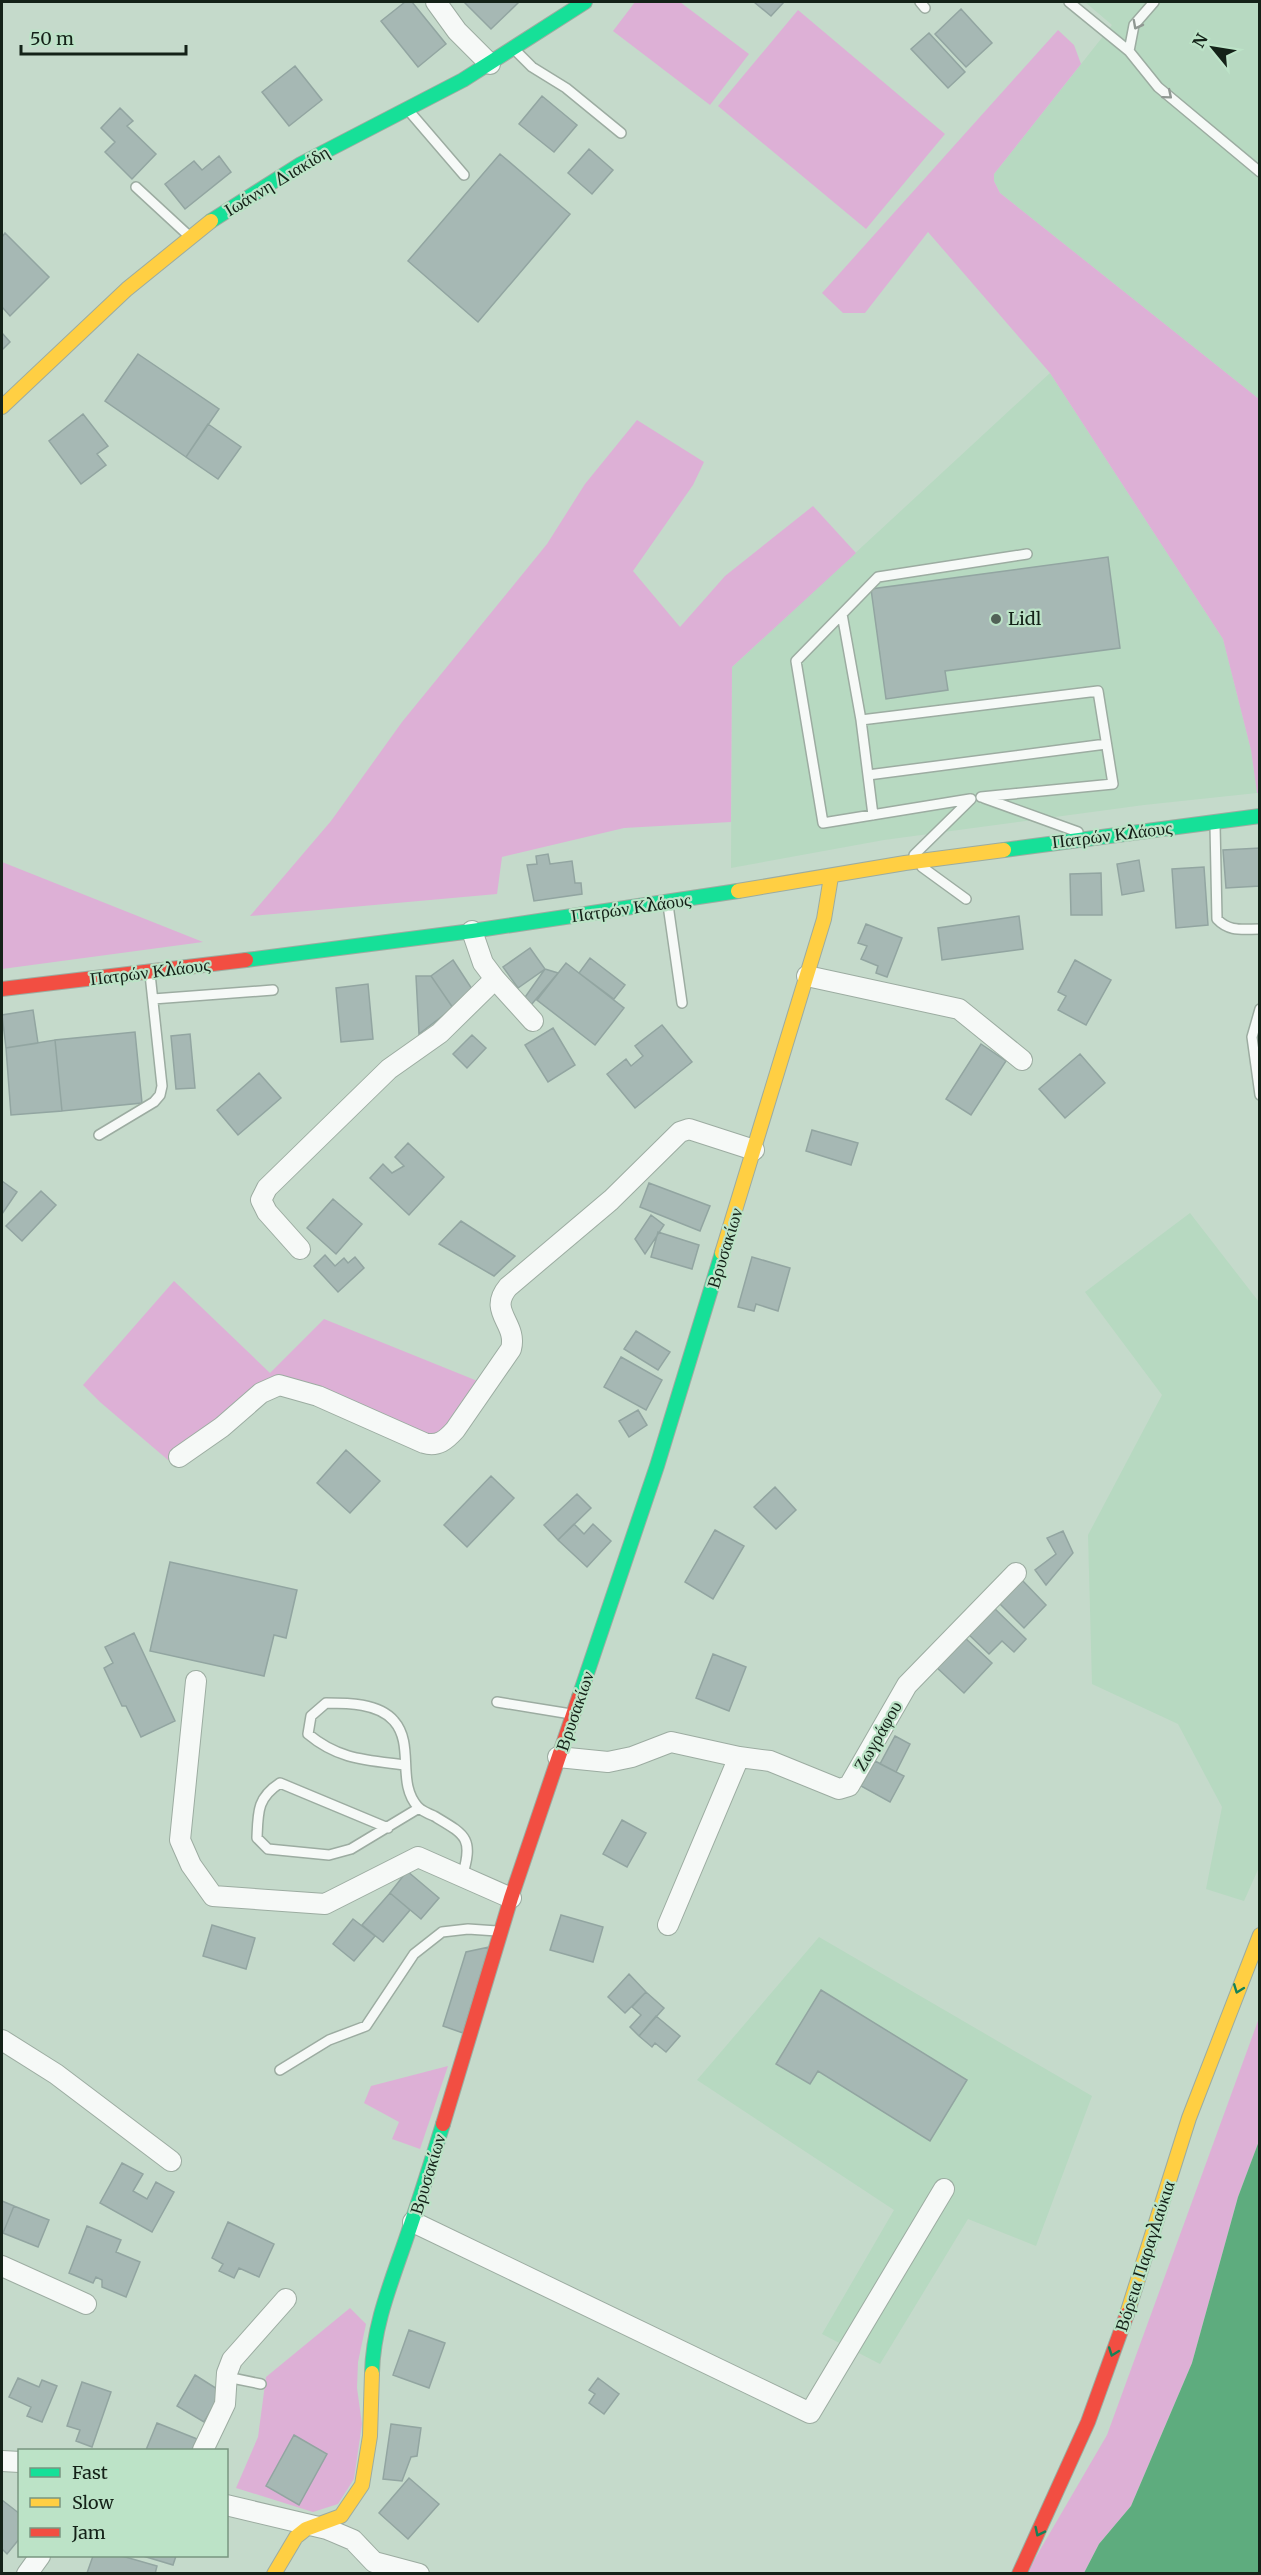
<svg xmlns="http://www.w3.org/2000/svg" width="1261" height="2575" viewBox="0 0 1261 2575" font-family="Merriweather,serif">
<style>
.built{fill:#b7d9c1}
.green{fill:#ddb0d6}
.water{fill:#5eac7e}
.building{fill:#a6b8b4;stroke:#92a5a1;stroke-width:1.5}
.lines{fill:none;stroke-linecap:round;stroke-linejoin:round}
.lane-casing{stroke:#9caca1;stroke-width:12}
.street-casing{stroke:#9caca1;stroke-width:22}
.fast-casing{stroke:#9caca1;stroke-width:16}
.slow-casing{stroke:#9caca1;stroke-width:16}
.jam-casing{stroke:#9caca1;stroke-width:16}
.lane{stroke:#f6f9f7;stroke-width:9}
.street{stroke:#f6f9f7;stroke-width:20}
.fast{stroke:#16e098;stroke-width:14}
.slow{stroke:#ffcf43;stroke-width:14}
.jam{stroke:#f24e42;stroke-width:14}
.oneway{stroke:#909893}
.oneway2{stroke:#158158}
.poi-dot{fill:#526257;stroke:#bce3c7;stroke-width:2}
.labels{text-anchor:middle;stroke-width:4.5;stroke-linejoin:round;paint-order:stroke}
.street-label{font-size:18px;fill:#142218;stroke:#bce3c7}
.poi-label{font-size:18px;fill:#142218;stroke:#bce3c7;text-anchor:start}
</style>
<rect width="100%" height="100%" fill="#c5dacb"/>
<path class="built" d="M1085,2H1259V399L1000,193L994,181V174L1112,25Z
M1050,373L1223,639L1251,750L1257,793L1144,805L884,840L731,868L732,667Z
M1190,1213L1259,1302L1260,1865L1244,1901L1206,1889L1222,1807L1178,1724L1092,1684L1088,1535L1162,1395L1085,1292Z
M819,1937L1092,2096L1036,2246L968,2219L880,2364L822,2334L894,2210L697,2080Z"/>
<path class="green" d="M635,2H680L749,54L710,105L613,31Z
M798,10L945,134L866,229L718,106Z
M1058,30L1074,45L1081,64L994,174V181L1000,193L1259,399V793H1257L1251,750L1223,639L1050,373L928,232L865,313H843L822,293Z
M637,420L704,462L693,485L633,571L680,627L725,576L813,506L856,553L732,667L731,822L624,828L502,857L497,894L250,916L331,821L402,722L547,544L585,484Z
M2,862L203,942L2,969Z
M174,1281L270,1373L324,1319L480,1382L441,1439L273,1380L168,1460L100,1402L83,1385Z
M1259,2018V2141L1238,2197L1192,2363L1131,2506L1099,2544L1084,2573L1026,2574L1107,2435Z
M448,2066L420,2149L392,2139L399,2122L364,2103L371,2086Z
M350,2308L366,2324L358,2362L357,2388L362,2424L354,2479L338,2504L313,2512L236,2488L258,2437L266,2377Z"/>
<path class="water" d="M1259,2141V2573H1084L1099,2544L1131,2506L1192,2363L1238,2197Z"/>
<path class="building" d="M405,2H412L446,44L418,67L381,21Z
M464,2H519L491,29Z
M754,2H784L771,16Z
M961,9L992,43L966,67L935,34Z
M929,33L965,72L948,88L911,49Z
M295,66L322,100L289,126L262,92Z
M542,96L577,125L554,152L519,124Z
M120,108L133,121L127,126L156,154L132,179L105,152L115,142L101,128Z
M589,149L613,170L592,194L568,173Z
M500,154L570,214L478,322L408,261Z
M219,156L231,172L185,209L165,184L194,161L202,170Z
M5,233L49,277L10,316L2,307V237Z
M2,333L10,342L2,350Z
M138,354L219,409L186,457L105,401Z
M83,414L108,446L97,454L106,465L81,484L49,441Z
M208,424L241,447L218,479L186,457Z
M1108,557L1120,648L945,671L948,690L886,699L871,589Z
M1260,848V886L1226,888L1223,850Z
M548,854L550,864L572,861L575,883H581L582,894L534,901L527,865L537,864L536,856Z
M1139,860L1144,891L1122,895L1117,864Z
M1204,867L1208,925L1176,928L1172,869Z
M1101,873L1102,915H1071L1070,874Z
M1019,916L1023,949L942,960L938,928Z
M866,924L902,938L887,977L876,973L878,966L861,959L867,946L858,943Z
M530,948L545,969L518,988L503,967Z
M590,958L625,985L614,999L579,973Z
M453,960L472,989L453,1008L431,976Z
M1075,960L1111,980L1086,1025L1058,1010L1066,996L1058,992Z
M566,963L624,1008L595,1045L537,1000Z
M545,969L558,973L531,1005L523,1000Z
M416,976H431L453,1008L419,1034Z
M368,984L373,1039L341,1042L336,988Z
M33,1010L38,1043L6,1048L2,1015Z
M662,1025L692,1062L635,1108L607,1074L626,1059L631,1066L643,1056L635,1046Z
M553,1028L575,1065L548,1082L525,1045Z
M135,1032L142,1103L62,1111L55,1040Z
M190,1034L195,1088L176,1089L171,1036Z
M472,1035L486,1048L467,1068L453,1054Z
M55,1040L62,1111L11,1115L6,1048Z
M981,1044L1006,1061L971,1115L946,1099Z
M1080,1054L1105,1083L1065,1118L1039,1089Z
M259,1073L281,1098L238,1135L217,1110Z
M812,1130L858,1143L851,1165L806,1151Z
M408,1143L444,1177L409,1215L370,1178L383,1164L392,1173L404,1166L395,1157Z
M2,1181L17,1192L2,1214Z
M649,1183L710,1206L700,1231L640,1207Z
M41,1191L56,1205L22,1241L6,1226Z
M333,1199L362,1224L336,1254L307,1228Z
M651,1215L664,1225L645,1254L635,1239Z
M461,1221L515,1256L494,1276L439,1244Z
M658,1232L699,1245L692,1269L651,1257Z
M325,1255L335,1266L344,1258L348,1263L355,1257L364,1268L338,1292L314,1266Z
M752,1257L790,1268L778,1311L756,1304L754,1311L738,1307Z
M636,1331L670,1352L658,1370L624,1349Z
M621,1357L662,1380L646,1410L604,1387Z
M638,1410L647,1425L629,1437L619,1421Z
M346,1450L380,1481L350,1513L317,1483Z
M491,1476L514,1498L467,1547L444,1525Z
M775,1487L796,1510L776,1529L754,1507Z
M577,1494L591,1508L558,1540L544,1525Z
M574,1524L584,1534L593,1524L611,1541L587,1567L558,1540Z
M715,1530L744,1546L713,1599L685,1582Z
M1063,1531L1073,1553L1046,1585L1035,1570L1056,1554L1047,1538Z
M170,1562L297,1590L286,1638L274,1635L264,1676L150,1651Z
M1021,1579L1046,1605L1024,1628L998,1602Z
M991,1605L1026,1639L1014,1652L1002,1641L989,1654L965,1631Z
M134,1633L175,1721L141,1737L126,1706H122L104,1668L113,1663L105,1647Z
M963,1636L992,1663L964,1693L935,1666Z
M713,1654L746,1667L729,1711L696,1698Z
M895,1736L910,1744L896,1772L880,1764Z
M875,1761L904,1776L890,1802L861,1786Z
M622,1820L646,1833L627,1867L603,1854Z
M407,1871L439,1898L421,1919L390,1893Z
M390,1893L410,1910L383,1942L362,1925Z
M561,1915L603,1927L593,1962L550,1950Z
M353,1919L375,1936L354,1961L333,1944Z
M212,1925L255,1938L246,1969L203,1956Z
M489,1947L463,2033L443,2026L466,1952Z
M629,1974L646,1992L625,2013L608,1997Z
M821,1990L967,2080L930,2141L818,2071L810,2084L776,2064Z
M646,1992L664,2008L639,2036L630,2027L641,2015L632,2007Z
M656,2016L680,2036L666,2052L655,2043L652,2047L639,2036Z
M122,2163L143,2174L133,2191L147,2199L156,2182L174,2192L152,2232L100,2203Z
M2,2201L14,2206L3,2233H2Z
M14,2206L49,2220L38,2247L3,2233Z
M228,2222L274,2244L259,2277L239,2268L234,2278L219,2271L223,2264L212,2258Z
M87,2226L121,2240L116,2252L140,2262L126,2297L102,2287V2280L96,2277L93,2283L69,2273Z
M409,2330L445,2343L429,2388L393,2375Z
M195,2375L222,2392L204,2422L177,2406Z
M18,2378L39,2387L42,2380L57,2386L42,2422L27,2416L31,2407L9,2397Z
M598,2378L619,2394L604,2414L589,2403L595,2394L589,2390Z
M82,2382L111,2392L92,2447L76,2441L80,2430L67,2426Z
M157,2423L197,2439L192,2450H146Z
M391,2424L421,2428L417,2456L411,2457L402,2481L383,2479Z
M294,2435L327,2454L299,2505L266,2486Z
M409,2478L439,2504L408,2539L379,2513Z
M2,2500L20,2514V2538L7,2554L2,2549Z
M93,2556H122L157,2566L155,2574H90L87,2573Z
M143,2556H176L173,2565Z"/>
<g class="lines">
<defs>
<path id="lane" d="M920,2L925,8
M1069,2L1129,51L1158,87L1260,172
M515,50L532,67L566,88L621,133
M1129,51L1134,25L1154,2
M409,111L464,175
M136,187L188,235
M842,614L861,720L1098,691L1113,784L981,797
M861,720L873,815
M868,775L1106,744
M984,798L1078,832
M970,799L823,823L796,661L878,577L1027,554
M1215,825L1217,919C1229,932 1242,929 1260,929
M914,855L971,799
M922,867L966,899
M668,905L682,1003
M153,999L273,990
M1260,1009L1252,1037L1260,1095
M99,1135L154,1102L160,1095L162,1086L150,974
M497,1702L571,1714
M405,1765C367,1760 339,1760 308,1734L311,1716L326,1703C347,1703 379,1703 394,1721C415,1745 396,1783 418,1807C422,1811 429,1814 434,1816C466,1835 474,1838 462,1877
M388,1828L280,1783C257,1798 258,1812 257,1838L268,1849L329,1855L351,1849L419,1808
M280,2070L329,2040L366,2026L414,1954L442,1932L468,1929L497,1931
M227,2377L261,2384"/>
<path id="street" d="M436,2L457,31L490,64
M807,976L959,1009L1022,1060
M495,979L533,1021
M300,1249L267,1212L261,1200L267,1188L389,1069L440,1033L495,979L483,963L472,931
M179,1457L222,1427L261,1393L279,1385L318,1396L424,1443C438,1447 446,1440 455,1430L511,1349C518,1323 487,1312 508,1287L611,1200L680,1132L689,1129L754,1150
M196,1681L180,1840L191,1865L213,1896L325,1904L418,1857L511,1898
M558,1757L608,1762L632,1757L671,1742L739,1757L770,1761L839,1789L849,1786L907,1685L1016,1573
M668,1925L739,1757
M2,2040L56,2074L171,2161
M413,2222L810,2413L944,2189
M2,2266L86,2304
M203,2450L225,2404L227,2373L232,2360L286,2299
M2,2461L20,2462
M226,2505L327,2529L353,2540L374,2562L419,2574
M27,2574L40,2556"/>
<path id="fast" d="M211,221L301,164L463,80L585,2
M1004,850L1260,816
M246,960L472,931L738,891
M579,1697L657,1466L722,1253
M372,2373C373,2326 391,2283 406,2239C419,2201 431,2163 443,2124"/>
<path id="slow" d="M2,407L127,289L211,221
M738,891L905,863L1004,850
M722,1253L824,919L831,877
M1127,2314L1189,2118L1260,1935
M274,2574L296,2537L306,2529L341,2516L362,2485L370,2436L372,2373"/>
<path id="jam" d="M2,989L246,960
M443,2124L511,1898L579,1697
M1019,2574L1088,2422L1127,2314"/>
</defs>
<use href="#lane" class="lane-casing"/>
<use href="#street" class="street-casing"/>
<use href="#fast" class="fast-casing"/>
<use href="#slow" class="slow-casing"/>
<use href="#jam" class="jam-casing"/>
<use href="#lane" class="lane"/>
<use href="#street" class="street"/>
<use href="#fast" class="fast"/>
<use href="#slow" class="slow"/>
<use href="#jam" class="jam"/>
</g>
<defs><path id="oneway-chevron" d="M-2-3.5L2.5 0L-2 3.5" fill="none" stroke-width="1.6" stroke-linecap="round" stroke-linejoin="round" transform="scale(1.5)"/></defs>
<g class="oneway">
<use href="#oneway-chevron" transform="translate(1137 25) rotate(118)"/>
<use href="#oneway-chevron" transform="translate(1168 95) rotate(40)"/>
</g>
<g class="oneway2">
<use href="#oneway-chevron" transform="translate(1238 1989) rotate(111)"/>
<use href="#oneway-chevron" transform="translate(1113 2352) rotate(110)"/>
<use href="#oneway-chevron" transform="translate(1039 2532) rotate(116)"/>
</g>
<circle class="poi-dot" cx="996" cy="619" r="6"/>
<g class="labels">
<g class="street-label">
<text transform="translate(277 181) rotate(-31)" y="6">Ιωάννη Διακίδη</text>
<text transform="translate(1112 835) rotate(-7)" y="6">Πατρών Κλάους</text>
<text transform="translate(631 908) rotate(-8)" y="6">Πατρών Κλάους</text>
<text transform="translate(150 972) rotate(-7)" y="6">Πατρών Κλάους</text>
<text transform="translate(725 1248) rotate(-73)" y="6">Βρυσακίων</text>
<text transform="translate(575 1711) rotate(-71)" y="6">Βρυσακίων</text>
<text transform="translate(878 1736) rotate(-60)" y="6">Ζωγράφου</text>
<text transform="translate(428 2174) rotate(-73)" y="6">Βρυσακίων</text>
<text transform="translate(1145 2256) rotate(-72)" y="6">Βόρεια Παραγλαύκια</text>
</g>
<g class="poi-label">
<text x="1008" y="625">Lidl</text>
</g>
</g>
<rect width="1261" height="2575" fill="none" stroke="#142218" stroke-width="6"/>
<rect x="18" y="2449" width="210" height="108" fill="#bce3c7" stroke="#799681" stroke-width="1.5"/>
<rect x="30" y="2468" width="30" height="9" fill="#16e098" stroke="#799681" stroke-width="1.5"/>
<text x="72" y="2479" font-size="18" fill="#142218">Fast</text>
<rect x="30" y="2498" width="30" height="9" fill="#ffcf43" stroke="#799681" stroke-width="1.5"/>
<text x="72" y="2509" font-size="18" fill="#142218">Slow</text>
<rect x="30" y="2528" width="30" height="9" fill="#f24e42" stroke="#799681" stroke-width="1.5"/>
<text x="72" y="2539" font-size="18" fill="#142218">Jam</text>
<g transform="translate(1213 48) rotate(300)" stroke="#bce3c7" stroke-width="4.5" paint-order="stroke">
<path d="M0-4.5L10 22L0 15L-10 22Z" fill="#142218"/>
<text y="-9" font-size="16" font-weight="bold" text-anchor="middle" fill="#142218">N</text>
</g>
<path d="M21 45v9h165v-9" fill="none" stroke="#142218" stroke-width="3"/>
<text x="30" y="45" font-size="18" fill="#142218" stroke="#bce3c7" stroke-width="4.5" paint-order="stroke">50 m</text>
</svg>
